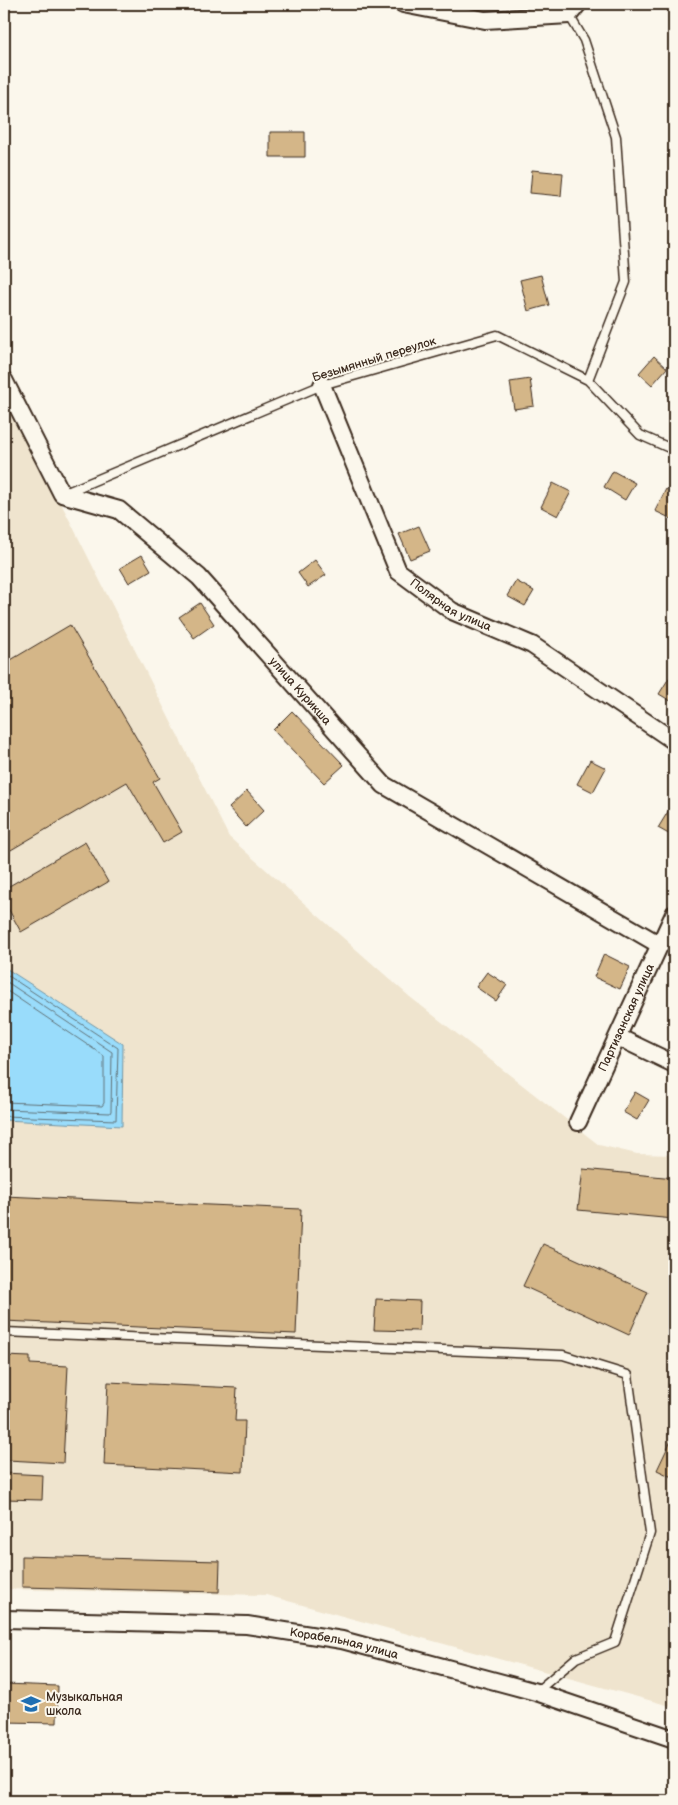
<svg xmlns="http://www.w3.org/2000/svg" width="678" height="1805" viewBox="0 0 678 1805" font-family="'Balsamiq Sans',sans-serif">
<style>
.built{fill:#efe4ce}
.water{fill:#99dcfb;stroke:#7395a3}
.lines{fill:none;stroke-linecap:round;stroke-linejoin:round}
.shore{stroke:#617176;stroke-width:1}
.building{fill:#d4b688;stroke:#3b2a1e}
.service-casing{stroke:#3b2a1e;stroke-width:11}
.minor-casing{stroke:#3b2a1e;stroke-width:20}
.service{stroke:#fbf7ec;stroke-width:8}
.minor{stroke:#fbf7ec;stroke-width:16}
.labels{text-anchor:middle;stroke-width:4;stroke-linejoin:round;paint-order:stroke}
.street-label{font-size:12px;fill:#3b2a1e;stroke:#fbf7ec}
.poi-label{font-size:12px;fill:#3b2a1e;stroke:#fbf7ec;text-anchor:start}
</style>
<rect width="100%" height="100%" fill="#fbf7ec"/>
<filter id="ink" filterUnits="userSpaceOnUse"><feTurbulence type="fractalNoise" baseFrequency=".02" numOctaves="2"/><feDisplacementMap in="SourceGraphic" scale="10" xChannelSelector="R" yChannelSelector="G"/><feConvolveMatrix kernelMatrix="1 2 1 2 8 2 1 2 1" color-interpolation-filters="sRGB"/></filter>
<g filter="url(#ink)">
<path class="built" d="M4,390L229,837L410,997L599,1145L637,1154L674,1155V1707L266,1595L4,1589V1120L122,1125L123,1045L4,967Z"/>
<path class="water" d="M4,967L123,1044L122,1126L4,1120Z"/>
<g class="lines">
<path class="shore" d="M4,973L118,1048L116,1120L4,1116
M4,980L112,1052L111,1111L110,1113L4,1109
M4,989L104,1056V1103L102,1106L4,1102"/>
</g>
<path class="building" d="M270,132H305V157H270Z
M532,170L563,173L561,196L530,193Z
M541,275L549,305L528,311L520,280Z
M654,356L667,368L652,385L639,373Z
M530,379L534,406L514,409L510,382Z
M613,471L635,483L625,500L604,487Z
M553,483L571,492L558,516L541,507Z
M666,489L674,493V515L672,519L655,511Z
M419,526L430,551L410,559L399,534Z
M142,555L151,570L129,583L120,568Z
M315,560L326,575L308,587L298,573Z
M516,581L534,591L525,606L507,596Z
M200,603L214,624L194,638L179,617Z
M70,625L160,778L153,782L182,832L163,843L127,782L4,854V664Z
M669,678L674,681V703L659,694Z
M292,711L344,765L324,783L273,730Z
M590,760L606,768L593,792L577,784Z
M247,791L264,810L246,827L229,808Z
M672,805L674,806V837L658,828Z
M85,842L108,882L21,932L4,901V889Z
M604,954L630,967L620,989L594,977Z
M487,972L507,985L496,1001L476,987Z
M635,1092L649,1100L637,1120L623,1112Z
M583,1169L674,1178V1219L578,1210Z
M4,1196L301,1209L296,1334L4,1321Z
M543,1244L648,1292L629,1335L523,1286Z
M376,1299L420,1301L419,1331L374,1330Z
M4,1356L30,1357V1364L68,1366L63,1463L7,1460V1447L4,1446Z
M108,1382L237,1388L235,1421H245L243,1472L104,1465Z
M674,1434V1478L657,1470Z
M4,1473L43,1475L42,1500L4,1499Z
M22,1556L220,1561L219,1592L22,1587Z
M4,1684L58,1686L57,1723L4,1722Z"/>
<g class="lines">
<defs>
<path id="service" d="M569,15L584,40L616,137L626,282L588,380
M65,493L322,385L497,335L588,380L640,435L674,450
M4,1332L563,1355L628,1375L650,1533L615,1642L576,1658L536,1692"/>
<g id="minor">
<path d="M403,4L485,20L569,15L578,4"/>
<path id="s1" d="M4,380L62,494L119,510L199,577L384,785L660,945"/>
<path id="s2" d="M322,385L398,571L452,611L532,645L674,741"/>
<path d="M618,1037L674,1064"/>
<path id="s3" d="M578,1122L674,914"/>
<path id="s4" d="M4,1619L247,1625L342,1640L536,1692L674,1739"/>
</g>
</defs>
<use href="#service" class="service-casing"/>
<use href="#minor" class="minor-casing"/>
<use href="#service" class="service"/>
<use href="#minor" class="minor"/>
</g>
</g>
<defs>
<symbol id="school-bare" viewBox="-9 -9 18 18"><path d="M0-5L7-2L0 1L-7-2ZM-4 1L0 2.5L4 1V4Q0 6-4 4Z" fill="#1f6fb2" stroke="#fbf7ec" stroke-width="2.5" paint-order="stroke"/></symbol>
</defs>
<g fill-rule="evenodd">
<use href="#school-bare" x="17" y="1690" width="28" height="28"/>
</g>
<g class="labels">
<g class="street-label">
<text transform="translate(374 359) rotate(-17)" y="4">Безымянный переулок</text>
<text dy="4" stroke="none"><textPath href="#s2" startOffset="264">Полярная улица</textPath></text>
<text dy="4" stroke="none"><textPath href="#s1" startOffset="444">улица Курикша</textPath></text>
<text dy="4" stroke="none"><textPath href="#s3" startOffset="115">Партизанская улица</textPath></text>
<text dy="4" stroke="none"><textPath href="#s4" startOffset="342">Корабельная улица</textPath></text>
</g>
<g class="poi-label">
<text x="46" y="1701">Музыкальная<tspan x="46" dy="14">школа</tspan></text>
</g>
</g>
<rect width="678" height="1805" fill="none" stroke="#fbf7ec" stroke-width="20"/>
<rect x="10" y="10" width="658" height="1785" fill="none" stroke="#3b2a1e" stroke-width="2" filter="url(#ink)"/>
</svg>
